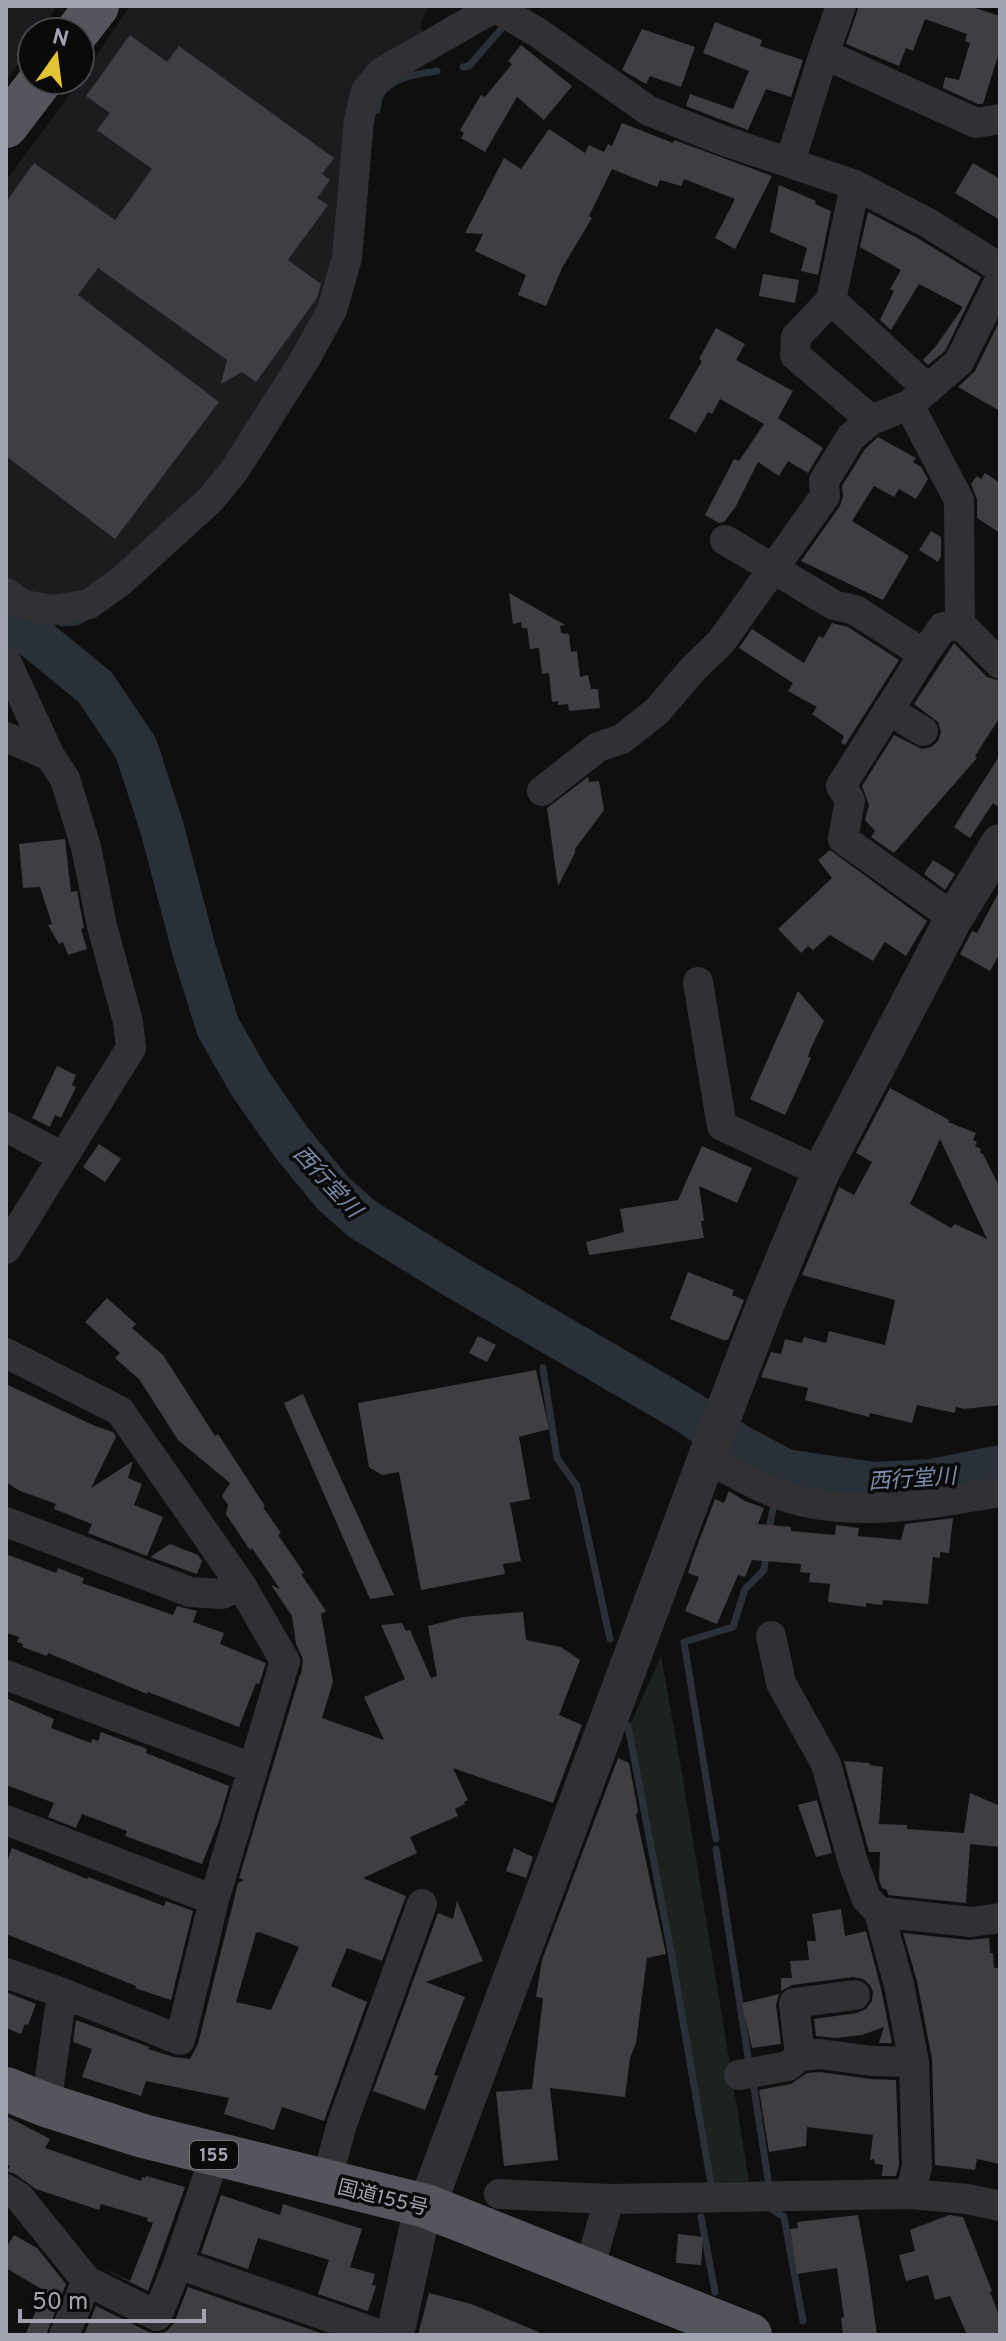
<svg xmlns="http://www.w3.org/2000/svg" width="1006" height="2341" viewBox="0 0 1006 2341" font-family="Overpass,'Noto Sans JP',sans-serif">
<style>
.built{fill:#1c1b1d}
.green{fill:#1c231e}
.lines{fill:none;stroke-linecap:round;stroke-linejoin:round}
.stream{stroke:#2a3038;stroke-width:7}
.river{stroke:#2a3038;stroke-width:44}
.building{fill:#3f3f43;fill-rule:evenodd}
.minor{stroke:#313135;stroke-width:30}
.tertiary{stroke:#313135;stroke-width:38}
.trunk{stroke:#55565d;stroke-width:44}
.labels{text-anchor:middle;stroke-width:7;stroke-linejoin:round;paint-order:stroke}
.shield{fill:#0b0a0b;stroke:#74767e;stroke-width:2}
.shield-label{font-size:18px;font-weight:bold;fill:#a1a4b0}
.street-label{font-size:20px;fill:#a1a4b0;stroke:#0b0a0b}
.water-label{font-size:22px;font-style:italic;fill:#7a8caa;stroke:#0b0a0b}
</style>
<rect width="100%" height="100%" fill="#0f0f10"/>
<path class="built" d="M6,6H57L40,32H32V45L6,81Z
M130,6H428L420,26L427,40L376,72L331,293L240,451L111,582L56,603L6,588V181L80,80Z"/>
<path class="green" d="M661,1656L682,1773L749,2181L713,2182L630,1725Z"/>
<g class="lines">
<path class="stream" d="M463,67L469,66L503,27
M377,110C378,105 378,100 380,96C390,77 418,74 437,71
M62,623L77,622L88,616
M11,624L50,623
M543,1368L557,1458L577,1486L610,1639
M768,1534L773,1509
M628,1726L671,1952L711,2184
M716,1839L684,1642L733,1627L745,1589L764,1570L766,1555
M716,1849L749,2063
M753,2082L768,2179
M772,2209L784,2217L803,2321
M701,2217L715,2292"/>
<path class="river" d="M6,621L35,638L95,687L136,748L162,828L194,950L218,1027L250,1083L291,1142L333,1193L362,1219L456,1277L688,1412L738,1446L785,1471L874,1484L932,1481L1000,1467"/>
</g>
<path class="building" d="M859,6H969L1000,16V49L983,104H978L943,88L945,77L959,80L970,43L965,41L967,34L925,19L913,51L906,48L899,66L846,44Z
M715,22L762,40L760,46L803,60L791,97L766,89L748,130L686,106L690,94L733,109L749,71L703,53Z
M642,29L695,47L681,87L650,76L646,84L622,70Z
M130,35L167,62L179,46L334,158L322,174L330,180L317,198L328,205L288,260L321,284L317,298L256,382L242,372L221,384L227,360L98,268L78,295L219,402L115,539L6,456V202L34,163L115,220L152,169L97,130L110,113L86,96Z
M521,45L572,86L544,120L517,97L485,152L461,138L464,133L460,130L481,95L485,97L512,64L508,61Z
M622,123L673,143L674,140L772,176L735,249L715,238L735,199L684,179L681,186L660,180L657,187L612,169L589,216L592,218L562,268L546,306L518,295L526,275L475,251L483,234L465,233L504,158L521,169L549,129L585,153L589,145L604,152L608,144L612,146Z
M973,163L1000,179V220L955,193Z
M779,185L816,201L815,204L831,211L818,275L801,271L807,248L770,232Z
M868,212L919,239L981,277L945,351L928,365L923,360L936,346L963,307L919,284L891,330L880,320L894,291L890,289L901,270L860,247Z
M763,274L799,280L795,303L759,296Z
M1000,320V411L958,387L975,371Z
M716,328L745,344L736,360L793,391L778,418L823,448L808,473L788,461L779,476L758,462L736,506L724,522L719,523L705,515L734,459L739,461L764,424L720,399L712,414L708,412L696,433L669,418L702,361L699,359Z
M878,437L916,458L913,462L921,467L928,479L916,499L899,489L894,497L874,486L852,521L909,556L883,600L801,561L840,506L843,496L842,486L865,449Z
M985,473L1000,483V533L977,518V499L971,484L977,476L981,479Z
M931,531L941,537V556L938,562L919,550Z
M509,593L565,625L560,626L561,633L569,634L571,652L577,651L580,677L588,675L591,689H598L600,708L569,711L568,704L558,705V701L552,702L549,673L542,674L539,648L530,649L527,628H522L521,622L513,624Z
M832,623L848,627L899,660L845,745L841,743L844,736L812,714L817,707L788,691L793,683L739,648L752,629L804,663L819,636L823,638Z
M954,643L987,677L1000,681V717L975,756L977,758L894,853L871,837L875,831L865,820L869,805L862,786L894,735L922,749L931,747L938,741L941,732L938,722L914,704Z
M1000,755V808L993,803L970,838L954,827Z
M588,777L589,782L599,781L604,810L575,849V853L558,886L547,808Z
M65,839L71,892L77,891L84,928L81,929L87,949L68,955L63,942L59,944L48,925L52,924L40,887L23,888L19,844Z
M830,850L927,921L906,956L885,942L873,961L830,935L813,950L808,946L801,953L778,929L832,878L818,860Z
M933,860L955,874L945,890L924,874Z
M1000,890V953L990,971L960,954L972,931L977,933Z
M798,991L824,1021L810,1050L808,1057L811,1058L785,1115L750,1099Z
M57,1066L76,1075L72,1085L76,1087L61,1118L55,1115L50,1127L32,1118Z
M890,1088L949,1120L948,1122L976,1133L973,1140L977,1142L975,1146L981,1149L980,1153L983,1154L1000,1188V1405L964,1409L956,1407L955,1413L917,1405L912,1423L870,1413L869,1417L805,1400L808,1388L761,1377L771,1352L781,1354L785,1339L802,1343L804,1337L826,1343L829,1331L885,1345L895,1300L802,1275L839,1187L854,1195L872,1162L856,1153ZM940,1139L987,1239L955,1224L951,1228L910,1204Z
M99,1144L121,1159L105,1182L83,1167Z
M702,1146L752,1168L737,1203L699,1186L704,1221H701L704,1238L589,1255L586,1242L624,1232L620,1209L678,1200Z
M688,1272L734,1290L732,1295L744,1300L728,1340H723L670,1319Z
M107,1298L136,1324L132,1328L163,1355L215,1436L218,1434L265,1506L263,1507L281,1533L278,1535L304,1573L301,1574L326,1611L321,1614L333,1682L322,1718L384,1740L364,1697L405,1679L381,1625L402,1623L406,1631L410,1630L431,1678L437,1676L428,1626L463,1617L523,1612L526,1640L561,1647L580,1660L559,1715L582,1725L553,1803L453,1768L468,1800L464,1802L465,1804L455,1809L458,1816L410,1837L417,1853L363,1878L406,1896L382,1961L347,1948L331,1986L367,2002L324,2121L282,2107L274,2130L224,2114L229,2098L146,2081L141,2096L82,2077L92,2049L73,2042L76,2020L149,2047L148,2049L174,2057L190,2059L198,2044L238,1883L244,1880L239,1878L300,1675H301L303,1659L296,1644L292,1616L271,1585L280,1589L252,1548L250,1550L226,1514L228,1505L222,1496L230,1483L178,1440L139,1379L115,1358L120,1353L85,1322ZM259,1932L299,1947L271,2010L236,2002L256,1933Z
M478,1336L496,1345L487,1362L469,1353Z
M536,1370L549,1429L519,1437L530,1499L510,1503L521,1561L503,1564L505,1574L421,1590L399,1472L382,1475L369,1467L358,1403Z
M6,1384L95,1426L113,1432L116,1437L91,1488L133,1461L128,1478L142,1484L134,1505L163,1517L147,1556L88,1533L92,1524L54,1509L56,1504L18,1490L6,1482Z
M303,1394L317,1426L394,1595L370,1599L284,1403Z
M729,1491L745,1501L764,1508L758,1524L791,1527V1531L835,1535L836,1525L859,1528L858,1536L901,1540L905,1524L953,1518L949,1553L940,1552V1558L933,1557L928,1604L883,1600L882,1605L866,1603V1607L828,1602L830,1584L809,1582L810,1573L800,1572L801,1564L752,1560L745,1577L738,1575L717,1624L685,1611L699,1577L688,1573L693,1557L715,1499L724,1503Z
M170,1544L198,1555L202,1561L197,1574L150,1557Z
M6,1554L56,1573L58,1568L84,1578L82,1583L173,1615L177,1606L197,1611L193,1622L224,1633L220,1644L266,1663L259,1684L256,1683L239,1727L148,1692L147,1694L48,1653L47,1656L22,1647L23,1644L17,1642L19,1637L6,1633Z
M6,1698L54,1719L51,1728L91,1743L92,1739L98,1741L101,1732L147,1749L146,1753L229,1786L219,1821L202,1864L125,1836L127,1831L82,1814L76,1828L48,1817L54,1803L6,1785Z
M618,1758L629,1763L638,1811L636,1815L666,1954L647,1958L636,2043L630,2058L625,2097L550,2088L558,2160L504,2166L496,2092L532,2089L543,1998L536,1997L542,1960Z
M844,1761L869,1763L870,1765L883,1767L879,1824L907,1825V1829L964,1833L970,1793L1000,1806V1847L970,1844L966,1903L888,1895L887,1890L882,1888L879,1880L880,1852H869Z
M817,1800L832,1853L816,1857L798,1805Z
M12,1848L87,1879L88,1877L164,1906L166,1901L193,1911L171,2000L135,1988L136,1986L6,1934V1864Z
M514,1848L533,1857L526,1878L506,1871Z
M457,1901L483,1961L426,1982L465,1997L434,2075L438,2076L425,2110L373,2091L438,1913L453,1919Z
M841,1909L845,1936L866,1931L881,1989L892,2043H879L884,2027L862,2035L835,2038L816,2036L814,2019L857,2013L866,2009L872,2001L873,1992L870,1985L863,1979L853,1977L792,1985L781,1991V1978H792L790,1961L809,1960L807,1941H816L812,1914Z
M903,1933L969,1940L989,1938L990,1953H993L994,1968H1000V2164L977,2159L975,2170L935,2165L932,2059L917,1981Z
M6,1992L36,2004L28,2025L25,2024L21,2034L6,2028Z
M779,1994L776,2005L781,2044L752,2048L742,2003Z
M820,2072L870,2079L896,2080L899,2165L896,2176H882L883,2165L875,2164L874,2159L870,2160L873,2135L807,2127L806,2146L769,2152L759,2090L791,2084L807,2073Z
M6,2116L50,2139L45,2148L141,2181L142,2177L145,2178L146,2176L185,2187L148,2291L98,2266L130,2281L153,2223L147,2221L148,2218L101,2204L99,2210L36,2189L15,2174L7,2171L10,2166L6,2163Z
M221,2195L280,2215L283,2204L362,2229L350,2267L375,2274L372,2285L376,2286L368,2311L318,2294L329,2260L258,2238L248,2269L201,2253Z
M858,2215L867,2264L877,2335H843L841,2318L844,2317L837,2268L797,2274L790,2229L798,2228L797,2222Z
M949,2215L963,2217L992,2291L990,2292L1000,2318V2335H967L950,2296L935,2300L928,2275L906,2281L899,2255L915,2251L910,2230Z
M678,2234L703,2237L701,2265L676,2263Z
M14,2235L37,2248L66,2284L46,2335H25L45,2291L6,2268V2248Z
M188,2287L326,2335H84L96,2306L149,2332L158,2334L167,2331L174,2323Z
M429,2293L471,2304L546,2335H418Z"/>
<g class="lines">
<path class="minor" d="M496,8L537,32L649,111L722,140L855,185L928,223L1000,268
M824,54L976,123L1000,119
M790,162L824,54L841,6
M855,185L831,300L928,389
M1000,280L959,362L909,405L959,500L960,624L1000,664
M831,300L796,337L795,355L871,420
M725,540L834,605L855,610L924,654
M6,593L24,605L54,610L89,604L120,582L210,500L234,471L305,359L332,310L347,258L359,120L366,91L382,72L497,6
M6,661L50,756
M888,710L923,731
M6,737L50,756L65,779L86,847L102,926L128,1022L131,1048L6,1249
M542,791L598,747L622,739L657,711L693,669L721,642L825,496L824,481L851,437L871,420L909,405
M954,918L843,839L850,800L841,786L924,654L943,627L960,624
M698,982L722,1126L821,1172
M6,1127L63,1157
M6,1353L120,1411L241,1585L285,1661L214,1900L180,2040L62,1993L6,1973
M706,1458C728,1469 750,1483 773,1492C841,1521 929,1504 1000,1492
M6,1522L190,1592L222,1594L241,1585
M771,1636L781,1683L826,1764L852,1859L866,1898L879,1912L899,1985L914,2062L917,2167L910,2194
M6,1675L252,1768
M6,1820L214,1900
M879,1912L971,1922L1000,1918
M800,2056L794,2003L855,1995
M739,2075L788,2066L800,2056L820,2054L872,2061L914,2062
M46,2105L62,1993
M326,2182L342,2124L422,1904
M6,2189L19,2197L87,2281L157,2316L178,2264L215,2156
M499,2194L609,2199
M178,2264L381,2335
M589,2270L609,2199L910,2194L967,2199L1000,2206
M64,2335L87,2281"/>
<path class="tertiary" d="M395,2335L418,2229L710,1449L766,1303L821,1172L954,918L1000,843"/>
<path class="trunk" d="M77,32L97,6
M6,126L41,80
M6,2089L46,2105L143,2136L426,2206L750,2335"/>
</g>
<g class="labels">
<rect class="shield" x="190" y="2141" width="48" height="28" rx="6"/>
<g class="shield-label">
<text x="214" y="2161">155</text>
</g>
<g class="street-label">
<text transform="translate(383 2197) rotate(14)" y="7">国道155号</text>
</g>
<g class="water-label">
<text transform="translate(328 1181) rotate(47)" y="8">西行堂川</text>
<text transform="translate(912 1478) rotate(-4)" y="8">西行堂川</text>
</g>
</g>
<rect width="1006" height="2341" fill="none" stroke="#a1a4b0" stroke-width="16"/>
<g transform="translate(56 56) rotate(14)"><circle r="38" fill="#0b0a0b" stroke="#47484d" stroke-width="2"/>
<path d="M0-6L14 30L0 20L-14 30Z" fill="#e3c435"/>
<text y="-12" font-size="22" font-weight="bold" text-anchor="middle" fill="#a1a4b0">N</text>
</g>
<path d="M20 2309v12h184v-12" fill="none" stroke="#a1a4b0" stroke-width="4"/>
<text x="32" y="2309" font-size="24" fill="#a1a4b0" stroke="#0b0a0b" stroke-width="6" paint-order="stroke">50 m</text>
</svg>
